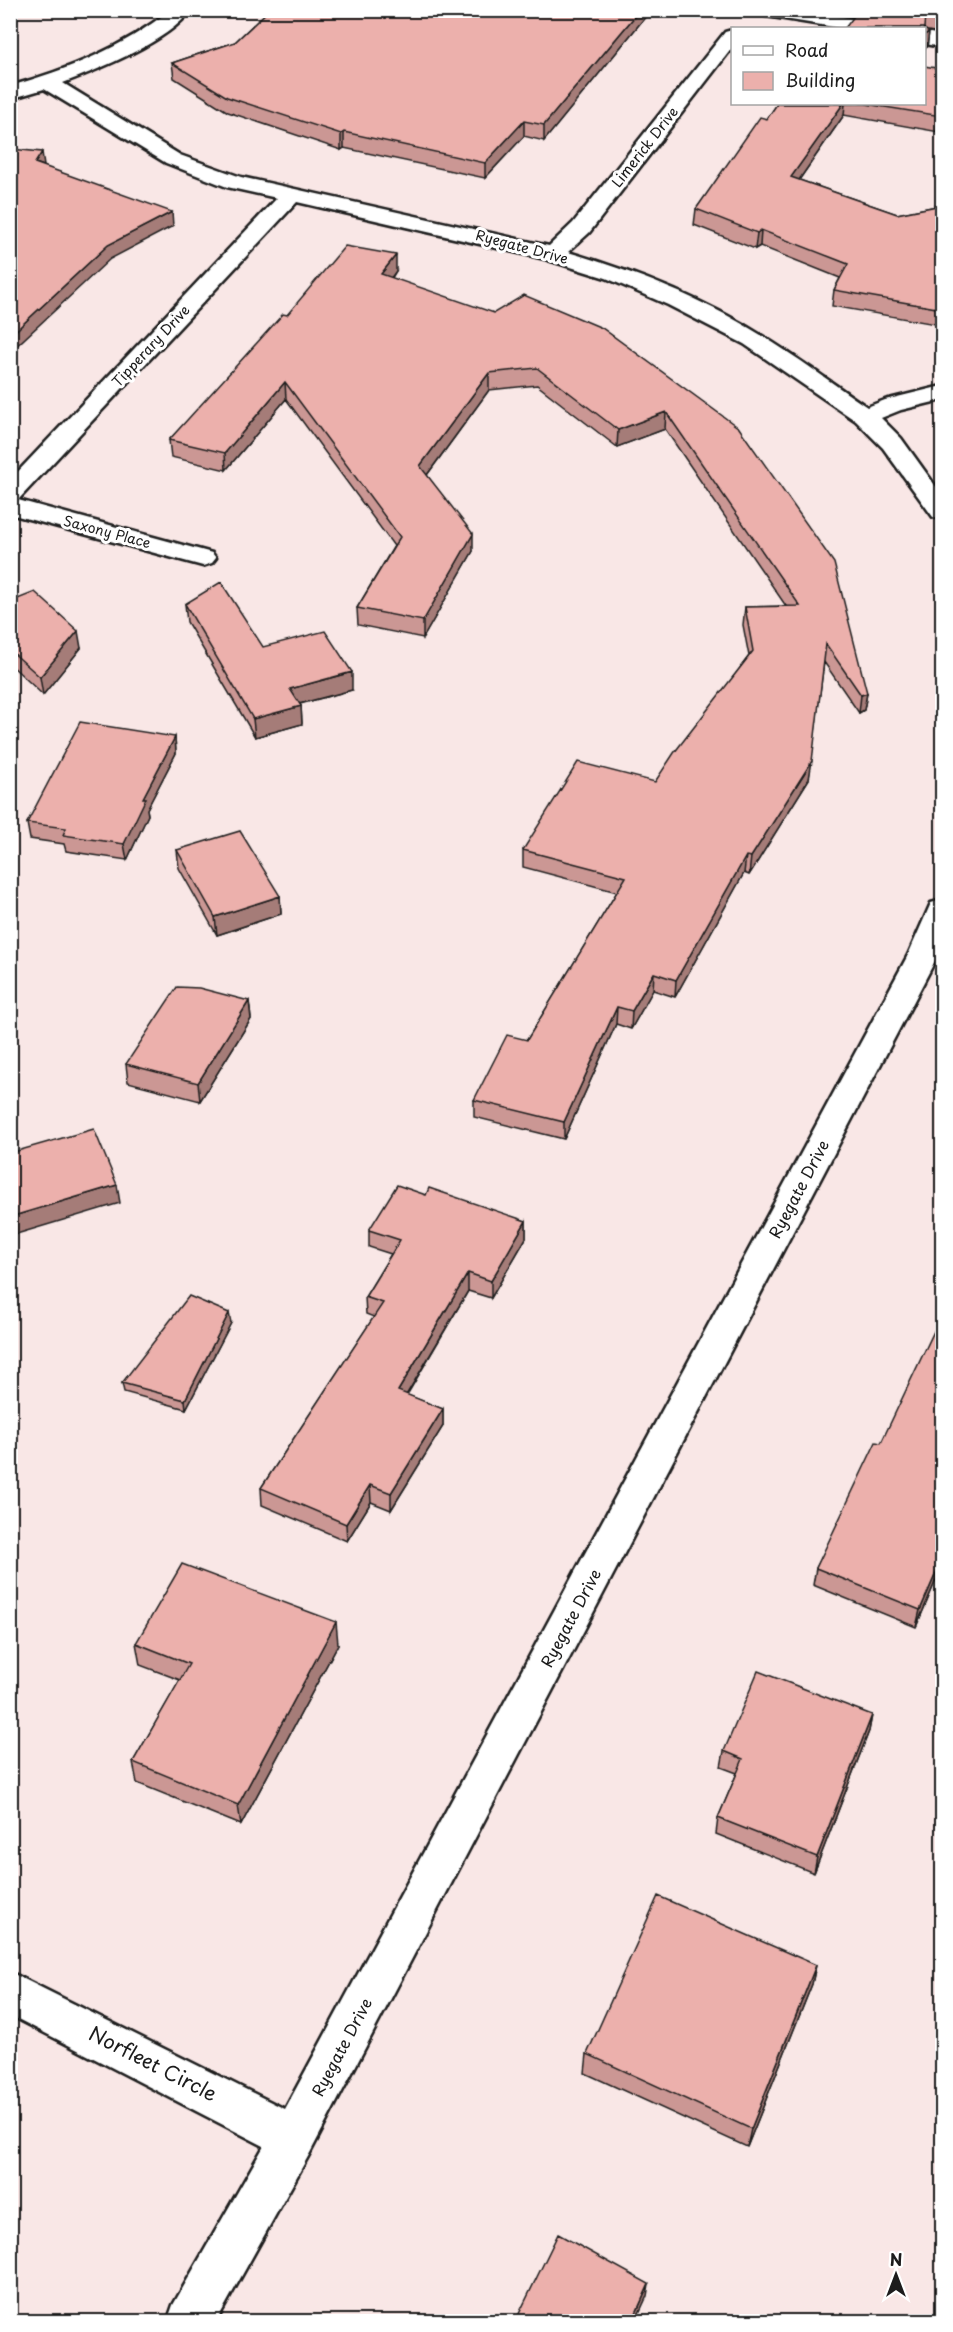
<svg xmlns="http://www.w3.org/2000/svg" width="953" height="2332" viewBox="0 0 953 2332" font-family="'Playpen Sans',sans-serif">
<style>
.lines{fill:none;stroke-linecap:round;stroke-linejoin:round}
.minor-casing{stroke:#1c1c1c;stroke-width:5}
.minor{fill:#fff;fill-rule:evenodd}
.wall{fill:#cb9794;stroke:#1c1c1c;stroke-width:1.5}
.shaded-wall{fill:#a57b78;stroke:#1c1c1c;stroke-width:1.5}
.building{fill:#ecb0ac;stroke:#1c1c1c;stroke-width:1.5}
.labels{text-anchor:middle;stroke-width:6;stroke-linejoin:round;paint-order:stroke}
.far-street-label{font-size:14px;fill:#1c1c1c;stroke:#fff}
.street-label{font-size:16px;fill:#1c1c1c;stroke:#fff}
.near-street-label{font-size:20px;fill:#1c1c1c;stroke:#fff}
</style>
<rect width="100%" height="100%" fill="#f9e7e6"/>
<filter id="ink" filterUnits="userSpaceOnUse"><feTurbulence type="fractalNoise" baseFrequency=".0167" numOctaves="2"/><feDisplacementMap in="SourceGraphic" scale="12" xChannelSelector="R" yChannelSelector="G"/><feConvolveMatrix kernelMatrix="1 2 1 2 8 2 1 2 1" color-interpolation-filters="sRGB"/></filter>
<g filter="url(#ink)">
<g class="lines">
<defs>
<path id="minor" d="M170,10H191C168,42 99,69 63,83L180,155L241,177L549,246L573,223L725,32L732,30V48L589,233L568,252C635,272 702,298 761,335C797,357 832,383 867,407L885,400L942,386V400L901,410L881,418L901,438L942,495V519L933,517L883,448L856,421L744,344L668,305L606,278L545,259L297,202L18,500L212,553L216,558L212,563L203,566L10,514V480L277,198L227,187L166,163L44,89L10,99V86C67,70 123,48 170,10Z
M757,10H803L871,22L878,24L881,28H840L766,16L759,14Z
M924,32L942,35V47L924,44Z
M942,900V945L938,955L310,2153L216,2322H167L173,2305L264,2146L10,2015V1972L285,2109L908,955L931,903Z"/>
</defs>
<use href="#minor" class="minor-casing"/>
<use href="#minor" class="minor"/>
</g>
<path class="wall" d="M269,10H651L544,141L524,136L485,178L344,148L341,150L228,112L174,78L172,63L235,42Z
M862,10H942V33L928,31L929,32L927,47L924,49V28H845L862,15Z
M942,69V125L939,132L844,115L799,180L897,214L942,205V321L941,325L832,306L834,290L840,278L760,246L755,249L694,225L696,209L767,119L777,104H924Z
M396,271L392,278L739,428L867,693L864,710L859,713L824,662L809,779L749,875L744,873L675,997L653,990L631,1029L616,1024L564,1139L474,1117V1100L527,1040L617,892L523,867V850L655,782L749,656L743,625L745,607L786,606L665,429L617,447L537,385L489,390L427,475L473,551L423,638L358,625L357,608L394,546L286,399L226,470L171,457L169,440L287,315Z
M10,602L81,648L43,695L10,664Z
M185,604L263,647L352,690L300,704L301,706L302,724L255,737L187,622Z
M175,737L176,753L147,809L148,815L127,860L66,851L64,844L30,839L27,823Z
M177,850L280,896L281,914L217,935L179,868Z
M249,1001L251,1019L200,1101L128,1082L126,1064Z
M426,1195L526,1221V1238L491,1298L468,1291L407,1395L443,1409V1426L391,1510L371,1502L347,1541L262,1505L261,1488L374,1317L366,1314L365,1297L391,1254L369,1247V1230Z
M231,1323L186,1409L124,1392L122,1383Z
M881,1443L942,1566L916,1627L813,1585L816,1568Z
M136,1643L338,1644L241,1825L137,1783L133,1762L180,1680L140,1665Z
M872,1715L869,1731L814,1873L716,1834L718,1818L737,1773L721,1767L724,1751Z
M816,1965L812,1984L747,2147L585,2073L587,2054Z"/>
<path class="shaded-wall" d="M640,10H651L544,141V125Z
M929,32L927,47L924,49V35Z
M843,104H845L844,115L790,193L791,177Z
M942,113V125L939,132L941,116Z
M524,121V136L485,178V163Z
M344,132V148L341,150V134Z
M42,152L44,166L35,163Z
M172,212L173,226L110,259L10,352V336L108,245Z
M761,230L760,246L755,249L757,233Z
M396,255V271L382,290L381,274Z
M489,373V390L421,483L420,466Z
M285,382L286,399L226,470L225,453Z
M666,412L665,429L617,447L618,430Z
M473,534V551L423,638V621Z
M78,631L81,648L43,695L40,677Z
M352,672V690L291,706L290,689Z
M867,693L864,710L859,713L861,695Z
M301,706L302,724L255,737L253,719Z
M175,737L176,753L147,809L148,815L127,860L124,844L143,798Z
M812,761L809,779L749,875L751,857Z
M746,856L744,873L675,997L676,980Z
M280,896L281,914L217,935L215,917Z
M654,973L653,990L631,1029L632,1011Z
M249,1001L251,1019L200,1101L198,1083Z
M617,1007L616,1024L564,1139V1122Z
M117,1185L120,1203L10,1236V1217Z
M526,1221V1238L491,1298V1281Z
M468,1273V1291L398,1409V1391Z
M229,1313L231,1323L186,1409L185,1400Z
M443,1409V1426L391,1510V1493Z
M370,1485L371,1502L347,1541L346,1524Z
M942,1559V1566L916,1627L920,1610Z
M336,1622L338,1644L241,1825L238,1805Z
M872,1715L869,1731L814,1873L817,1857Z
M816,1965L812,1984L747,2147L751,2129Z
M649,2284L647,2296L635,2322H632Z"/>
<path class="building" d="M269,10H640L544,125L524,121L485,163L344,132L341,134L227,97L172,63L235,42Z
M882,10H942V17L925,15L924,28H845L855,15H884Z
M924,29L929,32L924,35Z
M924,66L942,69V113L941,116L866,104H924Z
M777,104H843L791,177L897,214L942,205V309L834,290L848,264L761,230L757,233L696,209L760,117L767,119Z
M10,149L42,152L35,163L172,212L108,245L10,336Z
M345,246L396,255L381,274L494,313L524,295L602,328L739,428L834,563L867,693L861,695L826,644L812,761L751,857L746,856L676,980L654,973L632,1011L617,1007L564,1122L474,1100L507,1035L527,1040L626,877L523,850L578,762L655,782L674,753L753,651L745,607L800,606L666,412L618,430L537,368L489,373L420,466L473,534L423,621L357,608L400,537L285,382L225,453L169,440L283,314L287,315Z
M221,582L263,647L325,631L352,672L290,689L301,706L253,719L185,604Z
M35,592L78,631L40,677L10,650V602Z
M80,722L175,737L143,798H146L124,844L63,835L66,828L27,823Z
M240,831L280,896L215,917L177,850Z
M177,987L199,988L249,1001L198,1083L126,1064Z
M94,1129L117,1185L10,1217V1153Z
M397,1185L426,1195L429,1188L526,1221L491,1281L468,1273L398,1391L443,1409L391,1493L370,1485L346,1524L261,1488L383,1303L365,1297L400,1240L369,1230Z
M189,1296L229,1313L185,1400L122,1383Z
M936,1327L942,1329V1559L920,1610L816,1568L876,1442L881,1443Z
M182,1564L336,1622L238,1805L133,1762L189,1664L136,1643Z
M758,1671L872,1715L817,1857L718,1818L743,1759L724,1751Z
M658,1896L816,1965L751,2129L587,2054Z
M558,2234L649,2284L632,2322H515Z"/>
</g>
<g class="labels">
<g class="far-street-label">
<text transform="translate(645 147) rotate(-52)" y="5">Limerick Drive</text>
<text transform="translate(522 247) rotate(15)" y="5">Ryegate Drive</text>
<text transform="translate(151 346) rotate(-47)" y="5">Tipperary Drive</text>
<text transform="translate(107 532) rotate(15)" y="5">Saxony Place</text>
</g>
<g class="street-label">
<text transform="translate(799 1189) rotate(-62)" y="6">Ryegate Drive</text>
<text transform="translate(571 1618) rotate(-62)" y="6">Ryegate Drive</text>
<text transform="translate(342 2047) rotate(-62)" y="6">Ryegate Drive</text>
</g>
<g class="near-street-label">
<text transform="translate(153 2064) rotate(27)" y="7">Norfleet Circle</text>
</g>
</g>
<rect width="953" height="2332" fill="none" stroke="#fff" stroke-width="36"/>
<rect x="18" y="18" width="917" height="2296" fill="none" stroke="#1c1c1c" stroke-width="2" filter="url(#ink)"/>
<rect x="731" y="27" width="195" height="78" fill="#ffffff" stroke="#a4a4a4" stroke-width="1.5"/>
<rect x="743" y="46" width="30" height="9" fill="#ffffff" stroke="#a4a4a4" stroke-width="1.5"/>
<text x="785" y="57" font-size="18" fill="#1c1c1c">Road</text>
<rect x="743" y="72" width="30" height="18" fill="#ecb0ac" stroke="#a4a4a4" stroke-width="1.5"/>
<text x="785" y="87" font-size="18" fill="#1c1c1c">Building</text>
<g transform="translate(896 2275)" stroke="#ffffff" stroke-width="4.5" paint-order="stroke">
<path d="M0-4.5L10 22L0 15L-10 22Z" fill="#1c1c1c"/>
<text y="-9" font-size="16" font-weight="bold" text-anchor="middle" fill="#1c1c1c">N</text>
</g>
</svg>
